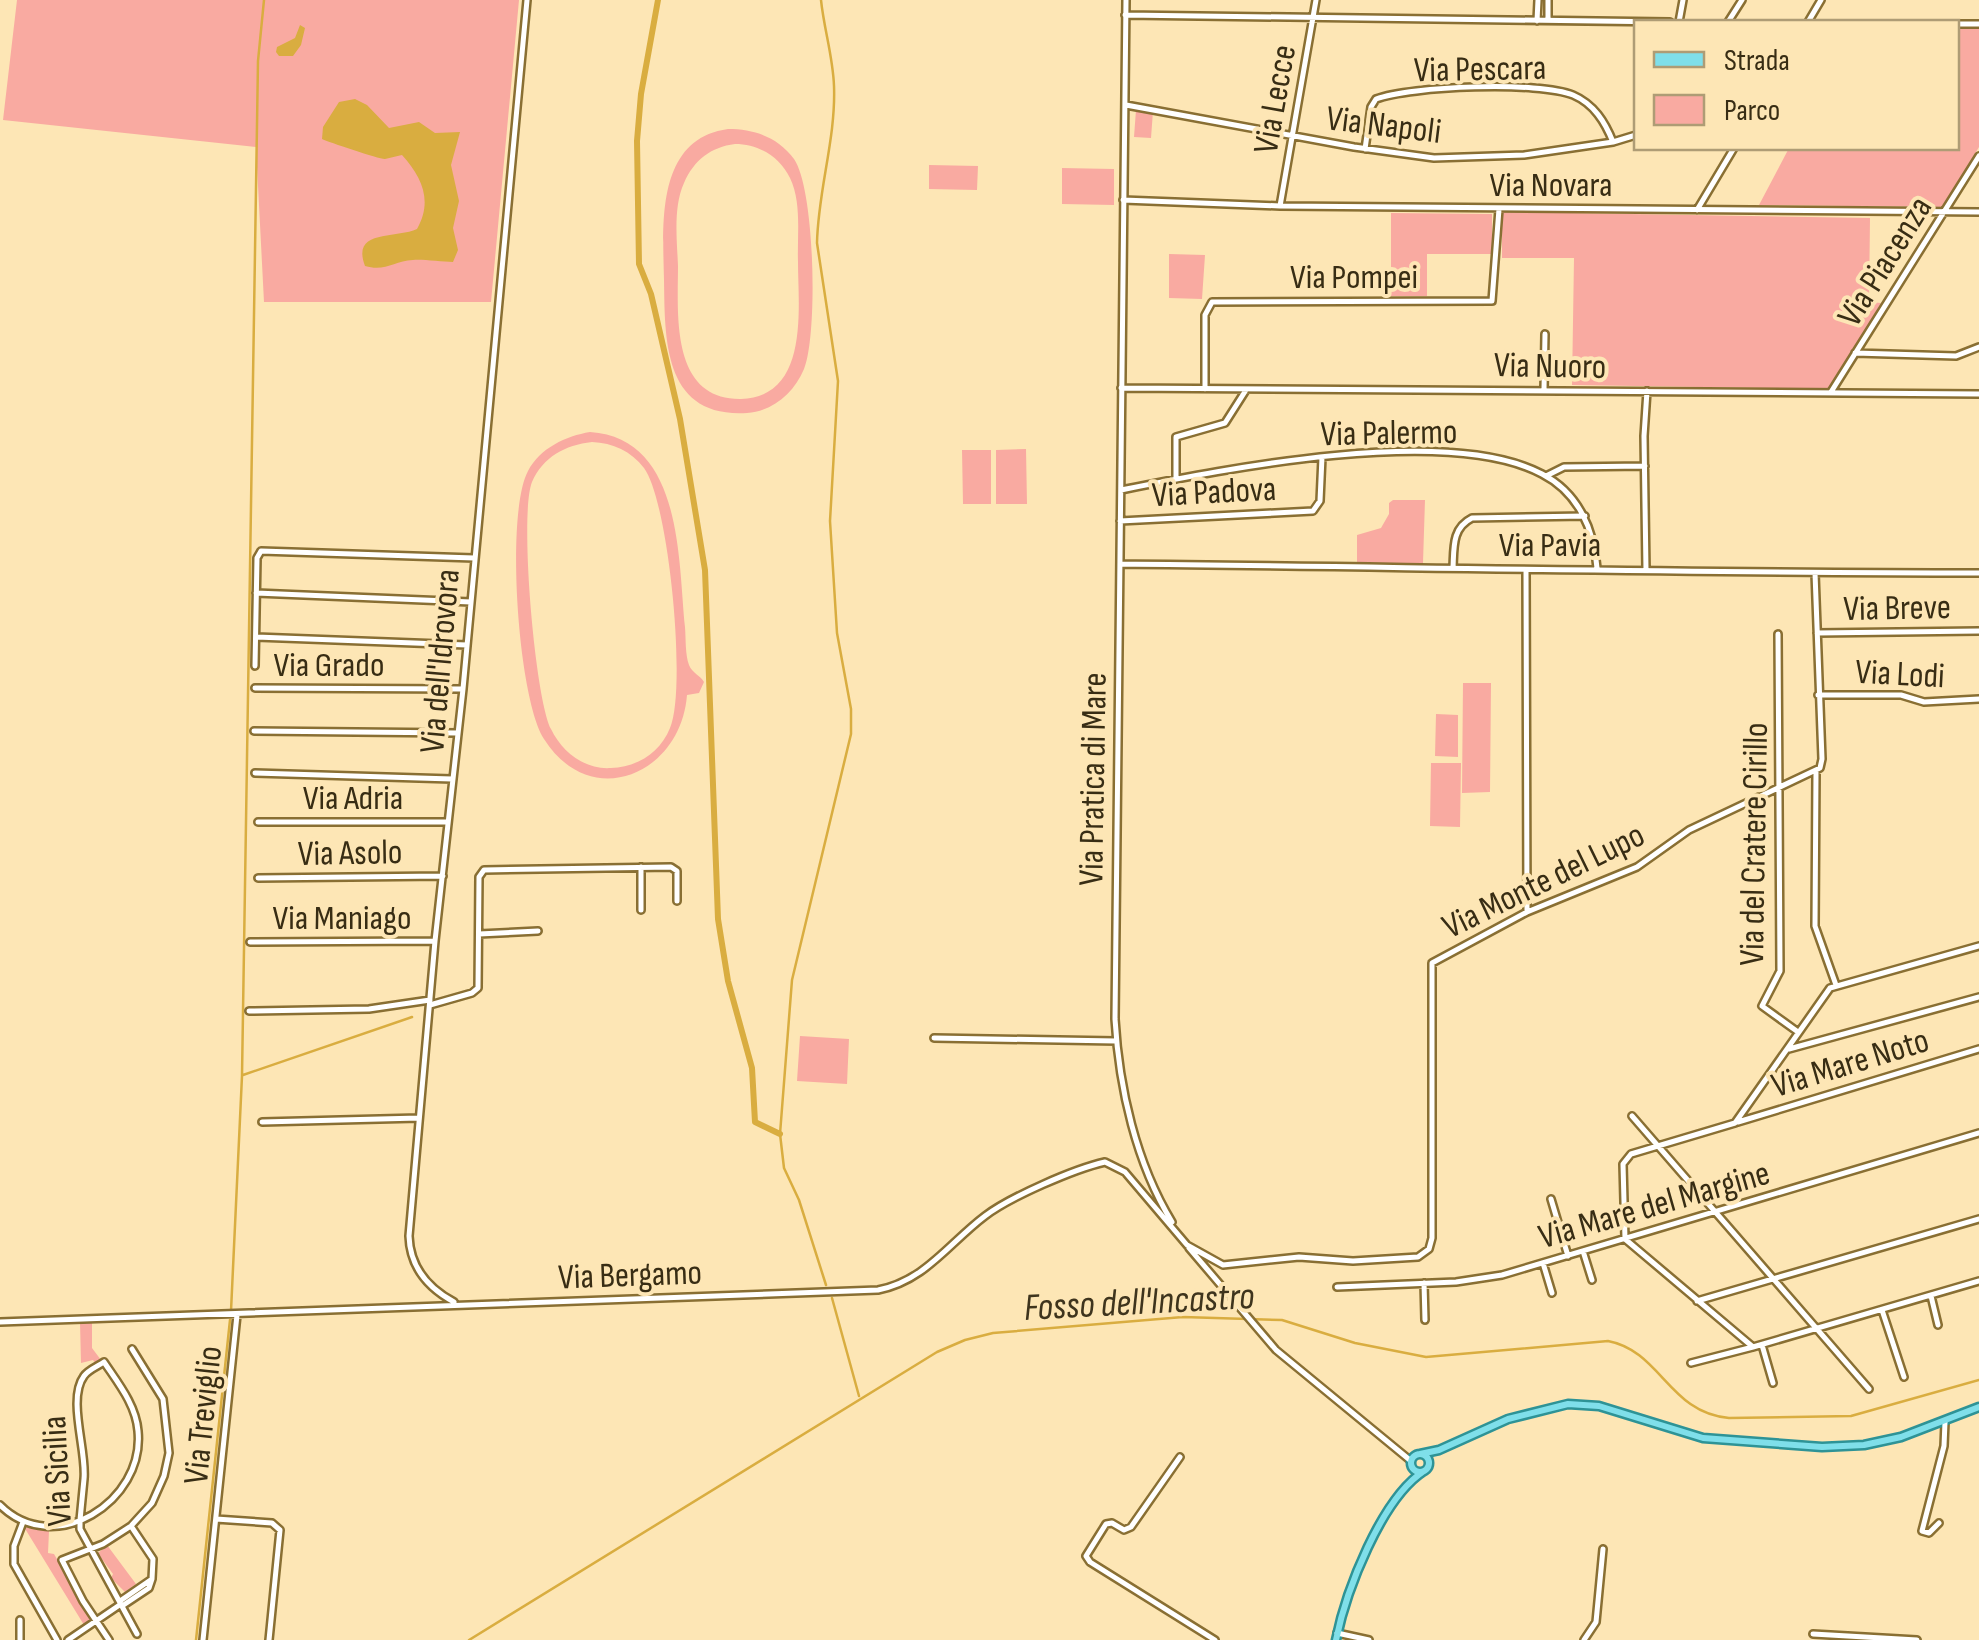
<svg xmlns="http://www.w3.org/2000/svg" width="1979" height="1640" viewBox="0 0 1979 1640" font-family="'Sofia Sans Condensed',sans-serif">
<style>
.green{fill:#f9aaa1;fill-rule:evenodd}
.water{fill:#d9ad40}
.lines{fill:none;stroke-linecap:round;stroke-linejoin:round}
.stream{stroke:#d9ad40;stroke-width:2.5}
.canal{stroke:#d9ad40;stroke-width:6}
.minor-casing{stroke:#896f33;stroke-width:10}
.major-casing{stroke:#2e9396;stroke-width:11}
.minor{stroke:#fff;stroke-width:5}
.major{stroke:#7fdfea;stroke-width:6}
.labels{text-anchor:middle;stroke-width:8;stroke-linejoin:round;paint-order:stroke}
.street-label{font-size:35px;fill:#382d14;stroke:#fde6b5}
.water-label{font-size:38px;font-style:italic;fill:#3e341d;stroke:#fde6b5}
</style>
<rect width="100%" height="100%" fill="#fde6b5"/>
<path class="green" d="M17,0H519L491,302H264L256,147L3,120Z
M1957,28H1979V147L1943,207L1759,205L1788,150L1751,148H1956Z
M1136,110L1153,111L1151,138L1134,137Z
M728,129C754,129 778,137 794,159C815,189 818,335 804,369C794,393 773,411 747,413C663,418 665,340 664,280C663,226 655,139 728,129ZM735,144C759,144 780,157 790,178C802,203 797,235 798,262C798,307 810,397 741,399C670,400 678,314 678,266C677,240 673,207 684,183C694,160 711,147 735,144Z
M929,165L978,166L977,190L929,189Z
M1062,168L1114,169V205L1062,204Z
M1502,212L1870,218L1869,302L1881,303L1830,389L1572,385L1574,258H1502Z
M1391,213L1492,214V254H1427V296H1391Z
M1169,254L1205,255L1202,299L1169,298Z
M590,432C683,438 678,560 685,627C686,639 685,654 689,665C692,673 700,675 704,682L699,693L687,695C681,774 591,813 544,739C518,699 505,514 528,471C540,448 566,436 590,432ZM592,442C613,443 631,451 644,468C669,502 687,689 670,728C660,753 637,767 611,768C585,770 562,752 551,729C535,698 519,514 532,482C543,457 565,445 592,442Z
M1026,449L1027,504H996V450Z
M962,450H991V504H963Z
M1393,500H1425L1423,563L1357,564V535L1381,528L1389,514V503Z
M1463,683H1491L1490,792L1462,793Z
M1436,714L1458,715V757L1435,756Z
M1431,763H1461L1460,827L1430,826Z
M800,1036L849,1039L847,1084L797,1081Z
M80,1322H92V1348L101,1360L96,1364L93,1360L81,1363Z
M24,1527L49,1531L48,1553L54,1554L92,1620L84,1625Z
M107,1545L136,1584L125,1592L111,1578L113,1574L99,1555H96Z"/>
<path class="water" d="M300,25L305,28L301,45L293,56H279L276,52L277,47L295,38Z
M355,99L367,105L389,128L419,122L435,133L460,132L451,165L459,201L453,228L458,250L453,262C442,262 422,259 413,260C394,261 385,272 365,266C351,229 395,239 417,229C433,201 422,177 402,155C396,156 391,158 385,159C382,160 328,142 322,139L323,127L339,102Z"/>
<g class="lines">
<path class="stream" d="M821,0C824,29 833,57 834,86C836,139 818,190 817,243L838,381L830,521L837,633L851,709V734L792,980L780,1134L784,1168L799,1200L826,1285
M243,1075L412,1017
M832,1298L859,1396
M231,1311L242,1076L258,61L264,0
M196,1640L230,1320
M469,1640L937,1352L965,1340L993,1333L1183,1317L1282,1320L1355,1343L1426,1357L1608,1341C1661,1351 1669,1413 1729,1418L1851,1416L1979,1380"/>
<path class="canal" d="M658,0L641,94L637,141L639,264L651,294L680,419L705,570L718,919L728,981L752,1068L755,1122L780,1134"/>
<defs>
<path id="minor" d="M1126,0L1115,1019C1119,1088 1136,1163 1172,1222
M1125,15L1670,22
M1548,20V0
M1537,21L1538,0
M1679,22L1683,0
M1728,22L1742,0
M1808,22L1821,0
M1956,24H1979
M1126,105L1354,147L1434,158L1524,155L1613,142L1636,135
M1365,149L1371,107L1376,99C1410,86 1540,81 1573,95C1594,104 1605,122 1613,142
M1123,200L1280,206L1979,212
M1280,206L1316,0
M1697,210L1734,148
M1855,353L1956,356L1979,347
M1121,388L1979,394
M1205,389V315L1212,302L1492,301L1499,209
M1544,389L1545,334
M1831,392L1979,156
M1546,476L1564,467L1645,466
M1176,477V437L1225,423L1246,390
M1121,490C1225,469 1448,424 1542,474C1579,493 1594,530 1597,568
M1120,521L1313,511L1320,501L1322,457
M1120,564C1406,567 1692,573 1979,573
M1453,568C1454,547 1452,528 1472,518L1585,516
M1526,570L1527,912
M1646,570L1644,436L1647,391
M256,593L471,602
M1817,633L1979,631
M1778,634L1780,971L1762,1006L1798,1032
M256,637L467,645
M255,666L257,558L261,551L474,558
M255,688L462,689
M1818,695H1901L1924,702L1979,699
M254,731L458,733
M1816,772L1815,926L1836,985
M255,773L452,779
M258,822H448
M641,867V910
M258,878L443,876
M479,934L538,931
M250,942L435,941
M1979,946L1830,988L1735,1123L1631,1154L1623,1164L1625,1239L1753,1347L1979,1281
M430,1005L472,993L478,988L479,877L484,870L671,867L677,871V901
M249,1011L369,1009L430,1000
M934,1038L1116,1041
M1789,1049L1979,997
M1632,1116L1869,1389
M262,1122L419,1118
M1738,1122L1979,1049
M1551,1199L1568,1256
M1189,1248L1276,1350L1411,1461
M1583,1251L1592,1280
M1543,1263L1552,1293
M1424,1283L1425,1320
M1337,1287L1456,1282L1502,1275L1979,1133
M1931,1296L1938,1325
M1697,1301L1979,1219
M454,1302C428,1288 410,1267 409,1236L435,941L463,689L527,0
M1882,1310L1904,1377
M0,1322L878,1290C925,1281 949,1243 985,1216C1010,1197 1074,1169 1105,1162L1125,1172L1187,1245L1223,1265L1299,1257L1353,1261L1418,1257L1429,1249L1432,1238V963L1527,912L1637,867L1689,830L1820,768L1822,759L1815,573
M1762,1345L1773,1383
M1691,1363L1753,1347
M1180,1457L1131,1527L1124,1530L1112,1523L1106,1524L1086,1556L1090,1562L1215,1640
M0,1505C54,1559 145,1502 138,1431C136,1405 118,1383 104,1362C98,1366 88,1370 84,1376C67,1399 87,1451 84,1479L80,1520V1529L137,1634
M216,1519L272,1523L280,1530L269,1640
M23,1522L14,1546V1564L57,1640
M1939,1523L1929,1533L1922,1531L1944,1446L1945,1422
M131,1526L153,1559L152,1579
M120,1601L152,1579L149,1588L122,1606
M20,1620V1640
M1337,1633L1369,1640
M1813,1634L1917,1640
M68,1640L121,1604
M109,1640L83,1601L62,1560L103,1544L131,1526L152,1503L164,1476L169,1453L163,1399L132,1349
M203,1640L237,1315
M1584,1640L1596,1622L1603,1549"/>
<path id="major" d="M1411 1463a9 9 0 1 1 18 0a9 9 0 1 1-18 0Z
M1420,1454L1439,1450L1508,1419L1568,1404L1599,1406L1703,1438L1822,1447L1864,1445L1901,1437L1979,1407
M1336,1640C1346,1591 1381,1499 1424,1471"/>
</defs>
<use href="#minor" class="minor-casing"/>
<use href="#major" class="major-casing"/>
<use href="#minor" class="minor"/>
<use href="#major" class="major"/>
</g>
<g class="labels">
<g class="street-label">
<text transform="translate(1480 68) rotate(-1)" y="12">Via Pescara</text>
<text transform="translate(1274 99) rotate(-80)" y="12">Via Lecce</text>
<text transform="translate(1384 124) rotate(7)" y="12">Via Napoli</text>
<text x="1551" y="196">Via Novara</text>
<text transform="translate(1884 261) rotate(-58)" y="12">Via Piacenza</text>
<text x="1354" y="288">Via Pompei</text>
<text transform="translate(1550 365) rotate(1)" y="12">Via Nuoro</text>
<text transform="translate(1389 432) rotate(-1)" y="12">Via Palermo</text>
<text transform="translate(1214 491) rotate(-3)" y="12">Via Padova</text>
<text x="1550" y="556">Via Pavia</text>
<text transform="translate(1897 607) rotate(-1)" y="12">Via Breve</text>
<text transform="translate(439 661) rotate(-85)" y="12">Via dell'Idrovora</text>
<text x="329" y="676">Via Grado</text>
<text transform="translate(1900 673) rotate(3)" y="12">Via Lodi</text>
<text transform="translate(1092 779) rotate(-89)" y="12">Via Pratica di Mare</text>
<text x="353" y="809">Via Adria</text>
<text transform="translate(1753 844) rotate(-89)" y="12">Via del Cratere Cirillo</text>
<text transform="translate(350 852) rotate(-1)" y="12">Via Asolo</text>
<text transform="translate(1543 880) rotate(-26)" y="12">Via Monte del Lupo</text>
<text x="342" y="929">Via Maniago</text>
<text transform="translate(1850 1062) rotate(-17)" y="12">Via Mare Noto</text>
<text transform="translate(1654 1204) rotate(-16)" y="12">Via Mare del Margine</text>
<text transform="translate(630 1274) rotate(-2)" y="12">Via Bergamo</text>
<text transform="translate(202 1415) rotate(-84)" y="12">Via Treviglio</text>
<text transform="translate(56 1471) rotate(-93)" y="12">Via Sicilia</text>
</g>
<g class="water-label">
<text transform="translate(1139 1301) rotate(-3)" y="13">Fosso dell'Incastro</text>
</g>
</g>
<rect x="1634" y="20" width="325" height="130" fill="#fde6b5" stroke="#ae9c75" stroke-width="2.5"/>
<rect x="1654" y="52" width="50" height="15" fill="#7fdfea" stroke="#ae9c75" stroke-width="2.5"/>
<text x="1724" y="70" font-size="30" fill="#382d14">Strada</text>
<rect x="1654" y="95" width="50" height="30" fill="#f9aaa1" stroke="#ae9c75" stroke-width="2.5"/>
<text x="1724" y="120" font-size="30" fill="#382d14">Parco</text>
</svg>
